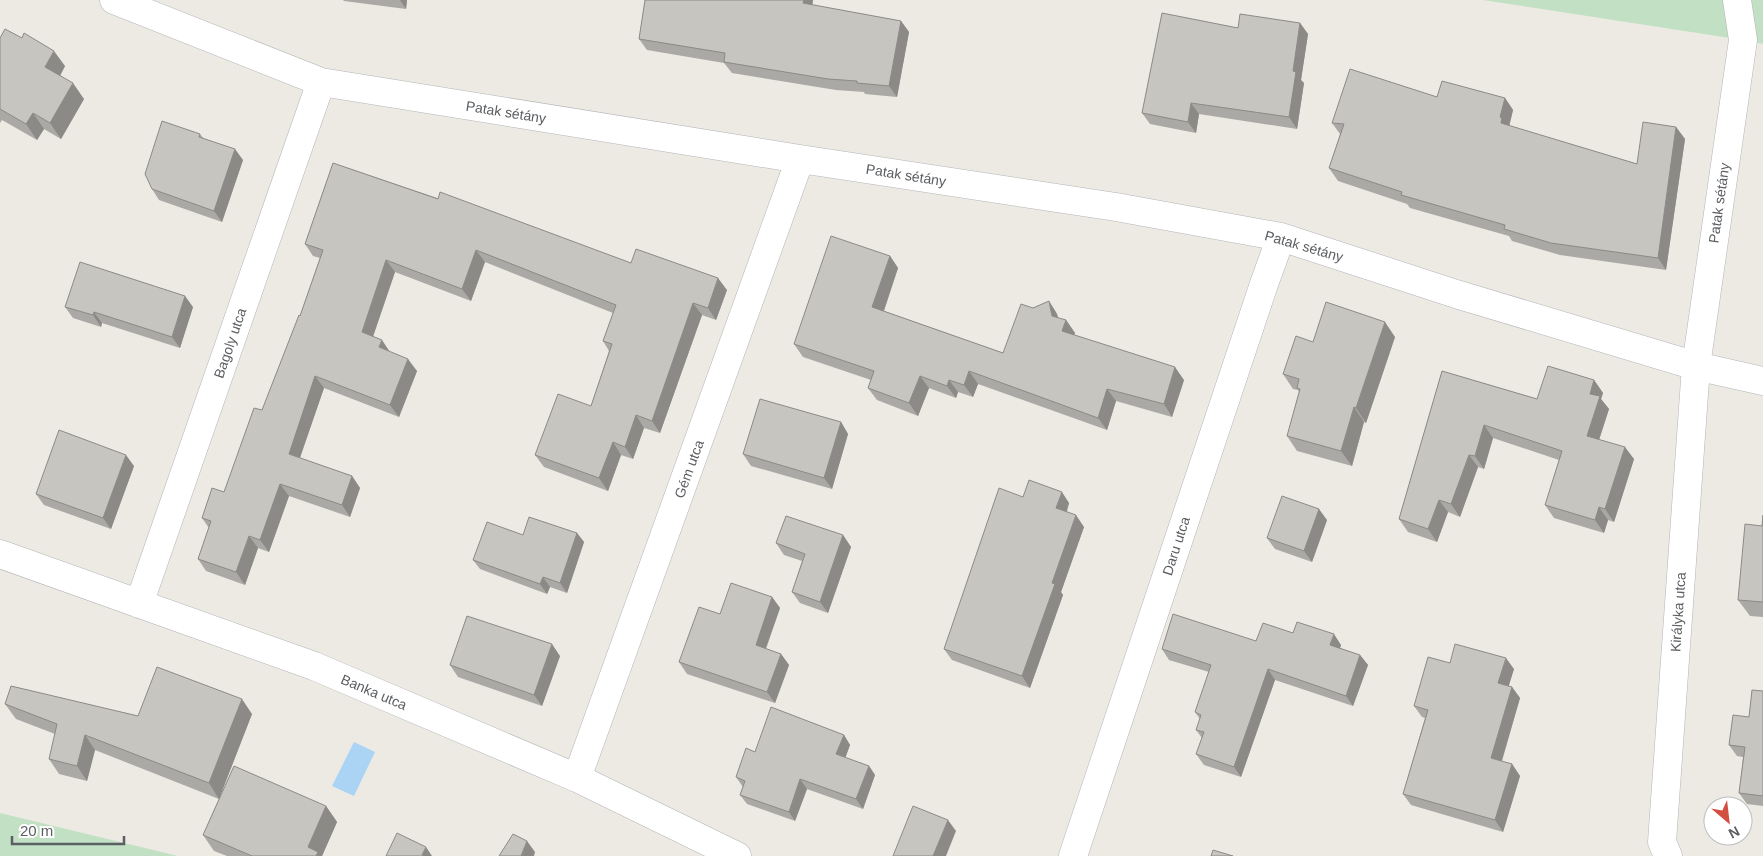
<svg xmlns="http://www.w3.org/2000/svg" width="1763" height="856" viewBox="0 0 1763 856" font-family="Arial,sans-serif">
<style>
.green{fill:#c2e0c3}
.water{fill:#abd3f4}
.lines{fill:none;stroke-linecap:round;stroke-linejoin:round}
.street-casing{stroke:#b3b5b8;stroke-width:29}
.street{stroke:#fff;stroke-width:28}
.wall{fill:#aba9a5}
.shaded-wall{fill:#8b8a86}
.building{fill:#c7c5c0;stroke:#8b8a86}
.labels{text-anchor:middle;stroke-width:4;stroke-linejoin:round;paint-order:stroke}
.street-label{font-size:14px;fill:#5b5e62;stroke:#fff}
</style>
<rect width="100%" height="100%" fill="#eceae3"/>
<path class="green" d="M1483,0H1763V44L1743,40Z
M0,813L178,856H0Z"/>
<path class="water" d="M354,742L375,752L354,796L332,786Z"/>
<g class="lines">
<defs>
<path id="street" d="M114,0L321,82L800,159L1116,207L1281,237L1456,294L1696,366L1763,381
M0,554L314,666L577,778L737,856
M139,604L321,82
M577,778L800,159
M1073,856L1264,284L1281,237
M1668,856L1662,842L1696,366L1743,40L1737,0"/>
</defs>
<use href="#street" class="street-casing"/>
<use href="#street" class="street"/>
</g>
<path class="wall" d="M343,0H407L406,9L344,1Z
M645,0H813L812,5L901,21L909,32L897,97L865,94L864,92L836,90L732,73L724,63L647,50L639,39Z
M1300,23L1308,34L1301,80L1304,83L1297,129L1199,114L1196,133L1150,124L1142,113L1238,28Z
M0,38L65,66L60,76L84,99L61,139L44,129L37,140L2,120L0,123Z
M1437,97L1505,98L1513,110L1509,126L1637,164L1676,127L1685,139L1666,270L1560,255L1512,241L1509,236L1410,208L1407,204L1338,181L1329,168L1340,134L1332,123Z
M200,134L204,139L243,160L222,222L159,200L152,189Z
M333,163L631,263L727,290L716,320L702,315L660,433L644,428L633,459L621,455L608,491L544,467L535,455L591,406L609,351L603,341L613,313L485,262L471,301L395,272L373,337L390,352L417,371L399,417L324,388L300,458L352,476L360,488L350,517L289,496L269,552L258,548L245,585L206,571L198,559L209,528L202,518L224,492L262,410L300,316L320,258L313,256L305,244Z
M890,256L898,268L884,311L1003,353L1033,308L1049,301L1057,314L1058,318L1066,320L1075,333L1074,335L1184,380L1172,417L1116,401L1107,430L978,384L973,397L958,392L956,398L929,388L918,416L877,400L868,388L871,380L803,357L794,344Z
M65,307H193L180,348L102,323L101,327L73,318Z
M1395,337L1366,423L1364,422L1352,466L1297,451L1287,436L1299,392L1298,390L1293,389L1283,374L1313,342Z
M1442,371L1537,399L1594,380L1603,393L1601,399L1609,409L1599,440L1634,459L1614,522L1608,520L1604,533L1554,518L1545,505L1559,460L1493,438L1484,469L1478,467L1460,517L1448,512L1437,542L1408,532L1399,519Z
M841,422L848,434L832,489L751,466L743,454Z
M134,466L111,529L44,505L36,494Z
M1023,497L1069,503L1067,512L1084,527L1061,592L1063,595L1030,688L952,660L944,649Z
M1763,515V617L1750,616L1738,600L1762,526Z
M1327,520L1312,562L1275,549L1267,538Z
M577,533L584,542L567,593L550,587L547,594L480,569L473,560L523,535Z
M843,535L851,547L828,613L800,603L792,592L802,561L784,555L776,543Z
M772,597L780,608L766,649L781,654L789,665L775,703L687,674L679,662L720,614Z
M1293,633L1341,645L1340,648L1360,655L1368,665L1353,706L1275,680L1241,777L1204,765L1196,754L1202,738L1196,730L1200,719L1195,712L1209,672L1169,660L1162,649L1256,641Z
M560,656L542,706L458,677L450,665Z
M1450,663L1514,669L1508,686L1512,687L1520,698L1502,761L1512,764L1520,776L1503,832L1411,805L1403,794L1425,718L1422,717L1414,706Z
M1763,691V806L1747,804L1739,793L1743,757L1737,756L1729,745L1749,717Z
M5,704L138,716L252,714L220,796L326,806L337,822L322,856H227L214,851L203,835L219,799L95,750L87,781L59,774L49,759L55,734L16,719Z
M844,735L850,745L845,758L869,766L875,775L863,809L807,789L795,821L747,804L740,795L743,787L736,777L755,752Z"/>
<path class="shaded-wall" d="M400,0H407L406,9Z
M804,0H813L811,14L803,3Z
M901,21L909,32L897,97L889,86Z
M1300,23L1308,34L1301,80L1304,83L1297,129L1289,117L1293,71Z
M54,51L65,66L56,83L45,67Z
M73,83L84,99L61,139L50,123Z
M1505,98L1513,110L1509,127L1501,123L1500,117Z
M1191,103L1199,114L1196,133L1188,122Z
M33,113L44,129L37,140L26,124Z
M1676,127L1685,139L1666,270L1658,258Z
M235,149L243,160L222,222L214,211Z
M476,250L485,262L471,301L462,289Z
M890,256L898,268L881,319L872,307Z
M386,260L395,272L370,345L362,332Z
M718,278L727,290L716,320L708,308Z
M185,296L193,307L180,348L172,337Z
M1049,301L1057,314L1061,328L1052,316Z
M693,303L702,315L660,433L652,421Z
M94,312L102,323L101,327L93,315Z
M1066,320L1075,333L1071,344L1062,331Z
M1385,322L1395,337L1366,423L1356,408Z
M382,340L390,352L379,347Z
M408,359L417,371L399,417L390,405Z
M1175,367L1184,380L1172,417L1164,404Z
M969,371L978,384L973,397L964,385Z
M315,376L324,388L297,466L289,454Z
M920,376L929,388L918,416L909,403Z
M949,380L958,392L956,398L947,386Z
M1594,380L1603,393L1601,399L1609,409L1596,449L1587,436L1590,394Z
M1107,389L1116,401L1107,430L1098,418Z
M1354,407L1364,422L1352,466L1341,451Z
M636,415L644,428L633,459L625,447Z
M841,422L848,434L832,489L824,478Z
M1484,425L1493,438L1484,469L1475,456Z
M613,442L621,455L608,491L599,478Z
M1625,447L1634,459L1614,522L1605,509Z
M126,455L134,466L111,529L103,518Z
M1469,455L1478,467L1460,517L1451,504Z
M352,476L360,488L350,517L342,505Z
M280,484L289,496L269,552L260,540Z
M1062,492L1069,503L1064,519L1056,508Z
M1439,500L1448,512L1437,542L1428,529Z
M1599,507L1608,520L1604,533L1595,520Z
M1319,509L1327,520L1312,562L1304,551Z
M1076,515L1084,527L1061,592L1063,595L1030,688L1022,676L1052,583Z
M577,533L584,542L567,593L560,583Z
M843,535L851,547L828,613L820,602Z
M249,536L258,548L245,585L236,572Z
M543,577L550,587L547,594L540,584Z
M772,597L780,608L763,656L756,645Z
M1334,634L1341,645L1338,655L1330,645Z
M552,644L560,656L542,706L534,695Z
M781,654L789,665L775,703L767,692Z
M1360,655L1368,665L1353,706L1346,696Z
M1506,658L1514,669L1506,695L1498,683Z
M1268,669L1275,680L1241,777L1234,767Z
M1512,687L1520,698L1499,770L1491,758Z
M242,699L252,714L219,799L209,783Z
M85,735L95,750L87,781L77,766Z
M844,735L850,745L843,764L836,754Z
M1512,764L1520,776L1503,832L1495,820Z
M869,766L875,775L863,809L856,799Z
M800,779L807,789L795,821L789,812Z
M326,806L337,822L322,856H314L308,847Z
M948,820L956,831L946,856H933Z
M527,841L535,852L534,856H521Z
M426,847L432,856H423L422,855Z"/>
<path class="building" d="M645,0H804L803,3L901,21L889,86L857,83V81L828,79L724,62L725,53L639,39Z
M1162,13L1238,28L1240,14L1300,23L1293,71L1296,72L1289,117L1191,103L1188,122L1142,113Z
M5,29L22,38L24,33L54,51L45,67L73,83L50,123L33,113L26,124L0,109V38Z
M1350,69L1437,97L1442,81L1505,98L1500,117L1502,118L1501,123L1637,164L1643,122L1676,127L1658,258L1551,243L1504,229L1505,225L1401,195L1402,192L1329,168L1344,124L1332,123Z
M162,121L200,134L199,137L235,149L214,211L152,189L145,174Z
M333,163L438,199L440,192L631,263L636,249L718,278L708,308L693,303L652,421L636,415L625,447L613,442L599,478L535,455L558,394L591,406L612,344L603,341L616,305L476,250L462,289L386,260L362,332L382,340L379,347L408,359L390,405L315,376L289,454L352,476L342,505L280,484L260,540L249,536L236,572L198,559L211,521L202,518L212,488L224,492L254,408L262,410L299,315L300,316L323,250L305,244Z
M831,236L890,256L872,307L1003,353L1021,304L1033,308L1049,301L1052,316L1066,320L1062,331L1175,367L1164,404L1107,389L1098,418L969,371L964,385L949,380L947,386L920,376L909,403L868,388L874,371L794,344Z
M80,262L185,296L172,337L94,312L93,315L65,307Z
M1326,302L1385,322L1356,408L1354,407L1341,451L1287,436L1300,389L1297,388L1299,379L1283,374L1296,336L1313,342Z
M1548,366L1594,380L1590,394L1600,396L1587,436L1625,447L1605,509L1599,507L1595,520L1545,505L1562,451L1484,425L1475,456L1469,455L1451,504L1439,500L1428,529L1399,519L1442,371L1537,399Z
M760,399L841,422L824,478L743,454Z
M59,430L126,455L103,518L36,494Z
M1029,480L1062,492L1056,508L1076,515L1052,583L1055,584L1022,676L944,649L999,488L1023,497Z
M1282,496L1319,509L1304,551L1267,538Z
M1763,515V602L1738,600L1745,524L1762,526Z
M786,516L843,535L820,602L792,592L805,554L776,543Z
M529,517L577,533L560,583L543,577L540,584L473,560L487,522L523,535Z
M731,583L772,597L756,645L781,654L767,692L679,662L699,607L720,614Z
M1173,614L1256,641L1263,623L1293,633L1297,622L1334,634L1330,645L1360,655L1346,696L1268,669L1234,767L1196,754L1204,732L1196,730L1201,715L1195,712L1211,665L1162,649Z
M467,616L552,644L534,695L450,665Z
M1455,644L1506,658L1498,683L1512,687L1491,758L1512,764L1495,820L1403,794L1428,710L1414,706L1428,657L1450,663Z
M157,667L242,699L209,783L85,735L77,766L49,759L57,724L5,704L11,686L138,716Z
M1752,690L1763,691V796L1739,793L1745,747L1729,745L1733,715L1749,717Z
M771,707L844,735L836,754L869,766L856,799L800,779L789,812L740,795L745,781L736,777L746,748L755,752Z
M234,766L326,806L308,847L318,852L316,856H252L203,835Z
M913,806L948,820L933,856H893Z
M397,833L426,847L422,855L424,856H386Z
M513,834L527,841L521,856H499Z
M1213,850L1233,856H1211Z"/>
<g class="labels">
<g class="street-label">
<text transform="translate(506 112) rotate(9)" y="5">Patak sétány</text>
<text transform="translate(906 175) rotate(9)" y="5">Patak sétány</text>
<text transform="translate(1719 203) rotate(-82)" y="5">Patak sétány</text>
<text transform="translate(1304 246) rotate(16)" y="5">Patak sétány</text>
<text transform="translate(230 343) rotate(-71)" y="5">Bagoly utca</text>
<text transform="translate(689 469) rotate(-70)" y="5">Gém utca</text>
<text transform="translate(1176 546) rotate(-72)" y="5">Daru utca</text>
<text transform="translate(1678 612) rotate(-86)" y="5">Királyka utca</text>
<text transform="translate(374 692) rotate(23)" y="5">Banka utca</text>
</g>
</g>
<g transform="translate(1728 821) rotate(152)"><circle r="24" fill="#ffffff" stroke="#bdbfc0"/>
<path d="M0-4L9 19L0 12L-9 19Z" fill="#d34f42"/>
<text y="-8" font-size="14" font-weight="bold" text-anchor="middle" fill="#5b5e62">N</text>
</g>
<path d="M12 836v8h112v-8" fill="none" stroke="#5b5e62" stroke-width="2.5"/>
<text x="20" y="836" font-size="15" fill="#5b5e62" stroke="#ffffff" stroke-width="4" paint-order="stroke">20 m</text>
</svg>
